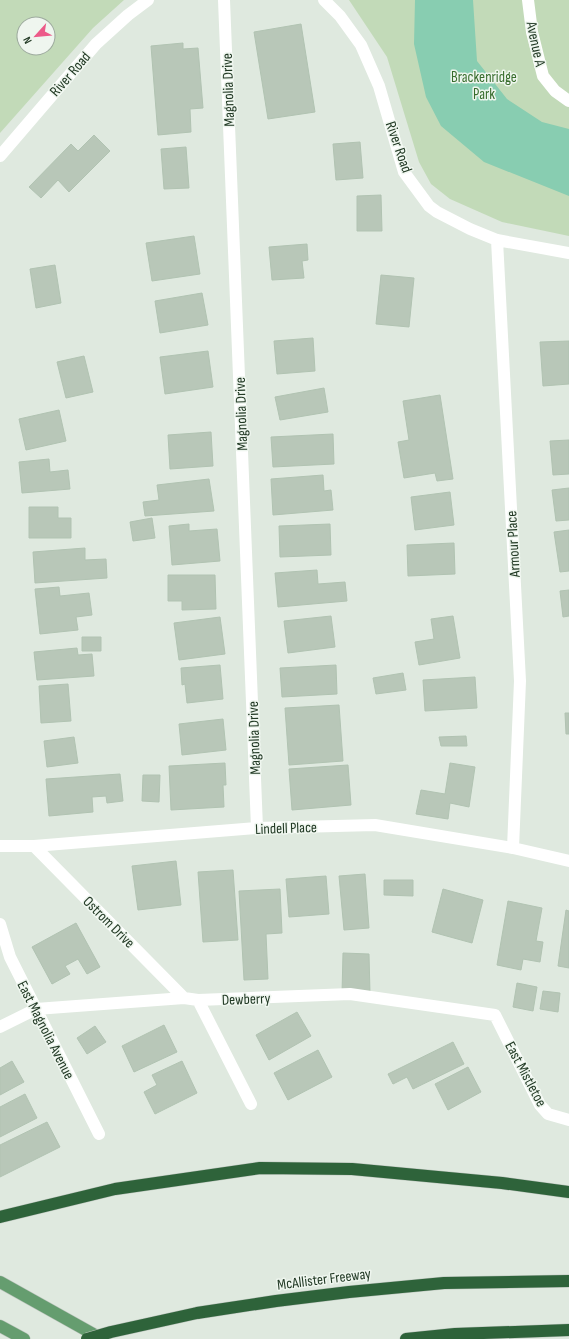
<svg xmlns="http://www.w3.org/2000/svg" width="569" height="1339" viewBox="0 0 569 1339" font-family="'Sofia Sans Condensed',sans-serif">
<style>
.green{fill:#c2dab8;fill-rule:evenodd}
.water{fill:#88cdb1}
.building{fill:#b8c7b8;stroke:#b1c3b2}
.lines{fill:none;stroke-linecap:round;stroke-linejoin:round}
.major-casing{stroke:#bcc4bd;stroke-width:13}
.highway-casing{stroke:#bcc4bd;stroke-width:13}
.minor{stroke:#fff;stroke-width:12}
.major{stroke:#659d6f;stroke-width:12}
.highway{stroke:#2e633a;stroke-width:12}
.highway-bridge-casing{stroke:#bcc4bd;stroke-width:13;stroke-linecap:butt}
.highway-bridge{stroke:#2e633a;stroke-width:12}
.labels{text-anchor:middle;stroke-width:3;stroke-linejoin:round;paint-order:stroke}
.street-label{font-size:15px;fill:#213924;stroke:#eff6ef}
.park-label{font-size:15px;fill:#386d2d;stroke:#eff6ef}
</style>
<rect width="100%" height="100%" fill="#dfe9df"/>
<path class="green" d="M0,0H124L93,28L0,133ZM24,24H48V48H24Z
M349,0H569V236L502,222L450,199L431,184L419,162L387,57Z"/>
<path class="water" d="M415,0H473L477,61L507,99L542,122L569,129V196L484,162L441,126L426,97L414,44Z"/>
<path class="building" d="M301,24L315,112L268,119L254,32Z
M183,43V49L198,48L203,108L190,109L191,132L158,135L151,46Z
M94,135L110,151L69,192L58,180L41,198L29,187L71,144L78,151Z
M360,142L363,178L336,180L333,144Z
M186,147L189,188L164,189L161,149Z
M381,195L382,231H357V196Z
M194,236L200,274L152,281L146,243Z
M307,244L308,260L302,261L304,278L272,280L269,247Z
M55,265L61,303L36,308L30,269Z
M381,275L414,278L409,327L376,324Z
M202,293L208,325L160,333L155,301Z
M313,338L315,371L277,374L274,341Z
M569,341V384L543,386L540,342Z
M208,351L213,387L165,394L160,357Z
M84,356L93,392L66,398L57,362Z
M324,388L328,412L280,420L275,397Z
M440,395L453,479L437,481L435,473L404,478L398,442L409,440L403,401Z
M59,410L66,441L26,450L19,419Z
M211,432L213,466L170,469L168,435Z
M333,434L334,464L273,467L271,437Z
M569,440V474L553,475L550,441Z
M49,459L50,472L68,470L70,489L22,493L19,462Z
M323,475L324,491L331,490L333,510L273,515L271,479Z
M209,479L214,511L145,516L143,502L159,500L157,485Z
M569,488V520L556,521L552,490Z
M450,492L454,525L415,530L411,497Z
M29,507H58V518H71V538H29Z
M152,518L155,538L133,541L130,522Z
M189,524V531L217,529L220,561L172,565L169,526Z
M330,524L331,555L280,557L279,526Z
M569,530V571L560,572L554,532Z
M454,543L455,574L408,576L407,545Z
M85,548V560L106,559L107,578L35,583L33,552Z
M317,570L318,584L345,582L347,601L278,607L275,573Z
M168,575H215L216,609L182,610V601H168Z
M59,587L60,596L89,593L92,615L76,617L78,630L40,634L35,589Z
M569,590V616L563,617L560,591Z
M331,616L335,647L288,653L284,621Z
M453,616L460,658L419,665L415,642L434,639L431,619Z
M220,617L225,654L179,660L174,623Z
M82,637H101V651H82Z
M77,648L78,655L92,654L94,676L37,680L34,652Z
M220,665L223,699L187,703L185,684L182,685L181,668Z
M336,665L337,694L282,697L280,668Z
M403,673L406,690L376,694L373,678Z
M475,677L477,708L425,711L423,680Z
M68,684L71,721L41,723L39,686Z
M339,705L343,761L289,765L285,708Z
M565,713H569V734H566Z
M223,719L226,750L182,755L179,724Z
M466,736L467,746H441L439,737Z
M74,737L78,763L47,767L44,741Z
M225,763L226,785H223L224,807L171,810L169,766Z
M450,763L475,767L469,807L450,803L448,819L416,814L421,790L445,794Z
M348,765L351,805L292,810L289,769Z
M120,774L123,801L107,803L106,796L92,797L93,812L49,816L46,779Z
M143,775H160L159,802L142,801Z
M176,861L181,905L138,910L132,866Z
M233,870L238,940L203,942L198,872Z
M365,874L369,928L344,930L339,876Z
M326,876L329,914L289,917L286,879Z
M384,880H413V896L384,895Z
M280,889L282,933L266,934L268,979L244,980L239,891Z
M443,889L483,900L472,943L432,932Z
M508,901L542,908L536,941L543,942L540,962L523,959L521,970L497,965Z
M566,910L569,911V968L558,966Z
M76,923L100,967L87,974L78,959L65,966L70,974L52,984L32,947Z
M343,953L369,954L370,994H342Z
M517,983L537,987L533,1011L513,1007Z
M543,991L560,993L558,1012L540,1009Z
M297,1012L311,1036L269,1060L256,1035Z
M164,1025L177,1052L134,1072L122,1046Z
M95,1026L106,1042L87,1054L77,1038Z
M453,1042L464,1064L413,1089L407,1077L393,1084L388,1074Z
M318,1050L332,1077L288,1100L274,1073Z
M12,1061L24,1082L0,1095V1068Z
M182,1061L197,1093L155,1114L144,1092L157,1085L152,1075Z
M468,1067L481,1092L448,1110L435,1084Z
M25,1094L37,1118L0,1137V1107Z
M47,1122L60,1147L0,1177V1145Z"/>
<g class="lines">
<defs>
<path id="major" d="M0,1282L102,1339
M0,1326L24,1339"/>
<path id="highway" d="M0,1217L115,1189L260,1168L352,1169L502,1183L569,1192
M197,1313L276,1301L349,1292L444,1283L569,1281
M406,1339L455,1334L569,1330"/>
</defs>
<use href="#major" class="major-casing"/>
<use href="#highway" class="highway-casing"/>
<path class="minor" d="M224,0L257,828
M324,0L340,16L361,45L379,86L404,172L429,206L437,212L470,229L497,240L569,253
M528,0L532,32L543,76L555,91L569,101
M0,156L96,44L128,15L148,0
M497,240L520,681L513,848
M0,846H34L257,828L375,825L513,848L569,861
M34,846L184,998
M0,924L10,957L99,1134
M198,1000L251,1104
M0,1027L36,1009L184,998L198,1000L350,994L495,1015L540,1105L548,1114L569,1120"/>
<use href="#major" class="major"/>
<use href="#highway" class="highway"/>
<defs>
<path id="highway-bridge" d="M87,1339L111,1332L197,1313"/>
</defs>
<use href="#highway-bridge" class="highway-bridge-casing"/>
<use href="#highway-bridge" class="highway-bridge"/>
</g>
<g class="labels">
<g class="street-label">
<text transform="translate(536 44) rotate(78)" y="5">Avenue A</text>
<text transform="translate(70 74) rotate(-49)" y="5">River Road</text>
<text transform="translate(228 90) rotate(-92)" y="5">Magnolia Drive</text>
<text transform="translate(399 147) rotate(71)" y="5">River Road</text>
<text transform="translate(241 414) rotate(-92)" y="5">Magnolia Drive</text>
<text transform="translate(513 544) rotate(-93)" y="5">Armour Place</text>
<text transform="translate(254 738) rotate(-92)" y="5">Magnolia Drive</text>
<text transform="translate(286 828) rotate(-2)" y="5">Lindell Place</text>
<text transform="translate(109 922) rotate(45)" y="5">Ostrom Drive</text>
<text transform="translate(246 999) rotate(-2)" y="5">Dewberry</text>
<text transform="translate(46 1030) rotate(63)" y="5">East Magnolia Avenue</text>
<text transform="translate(526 1074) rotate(62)" y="5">East Mistletoe</text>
<text transform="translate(324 1279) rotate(-7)" y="5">McAllister Freeway</text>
</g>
<g class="park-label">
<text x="484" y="82">Brackenridge<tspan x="484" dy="17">Park</tspan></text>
</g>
</g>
<g transform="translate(36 36) rotate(243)"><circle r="19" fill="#eff6ef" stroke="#9daa9e"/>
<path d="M0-3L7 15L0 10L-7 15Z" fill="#ec5a89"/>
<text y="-6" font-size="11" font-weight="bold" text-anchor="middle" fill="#213924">N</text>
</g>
</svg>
